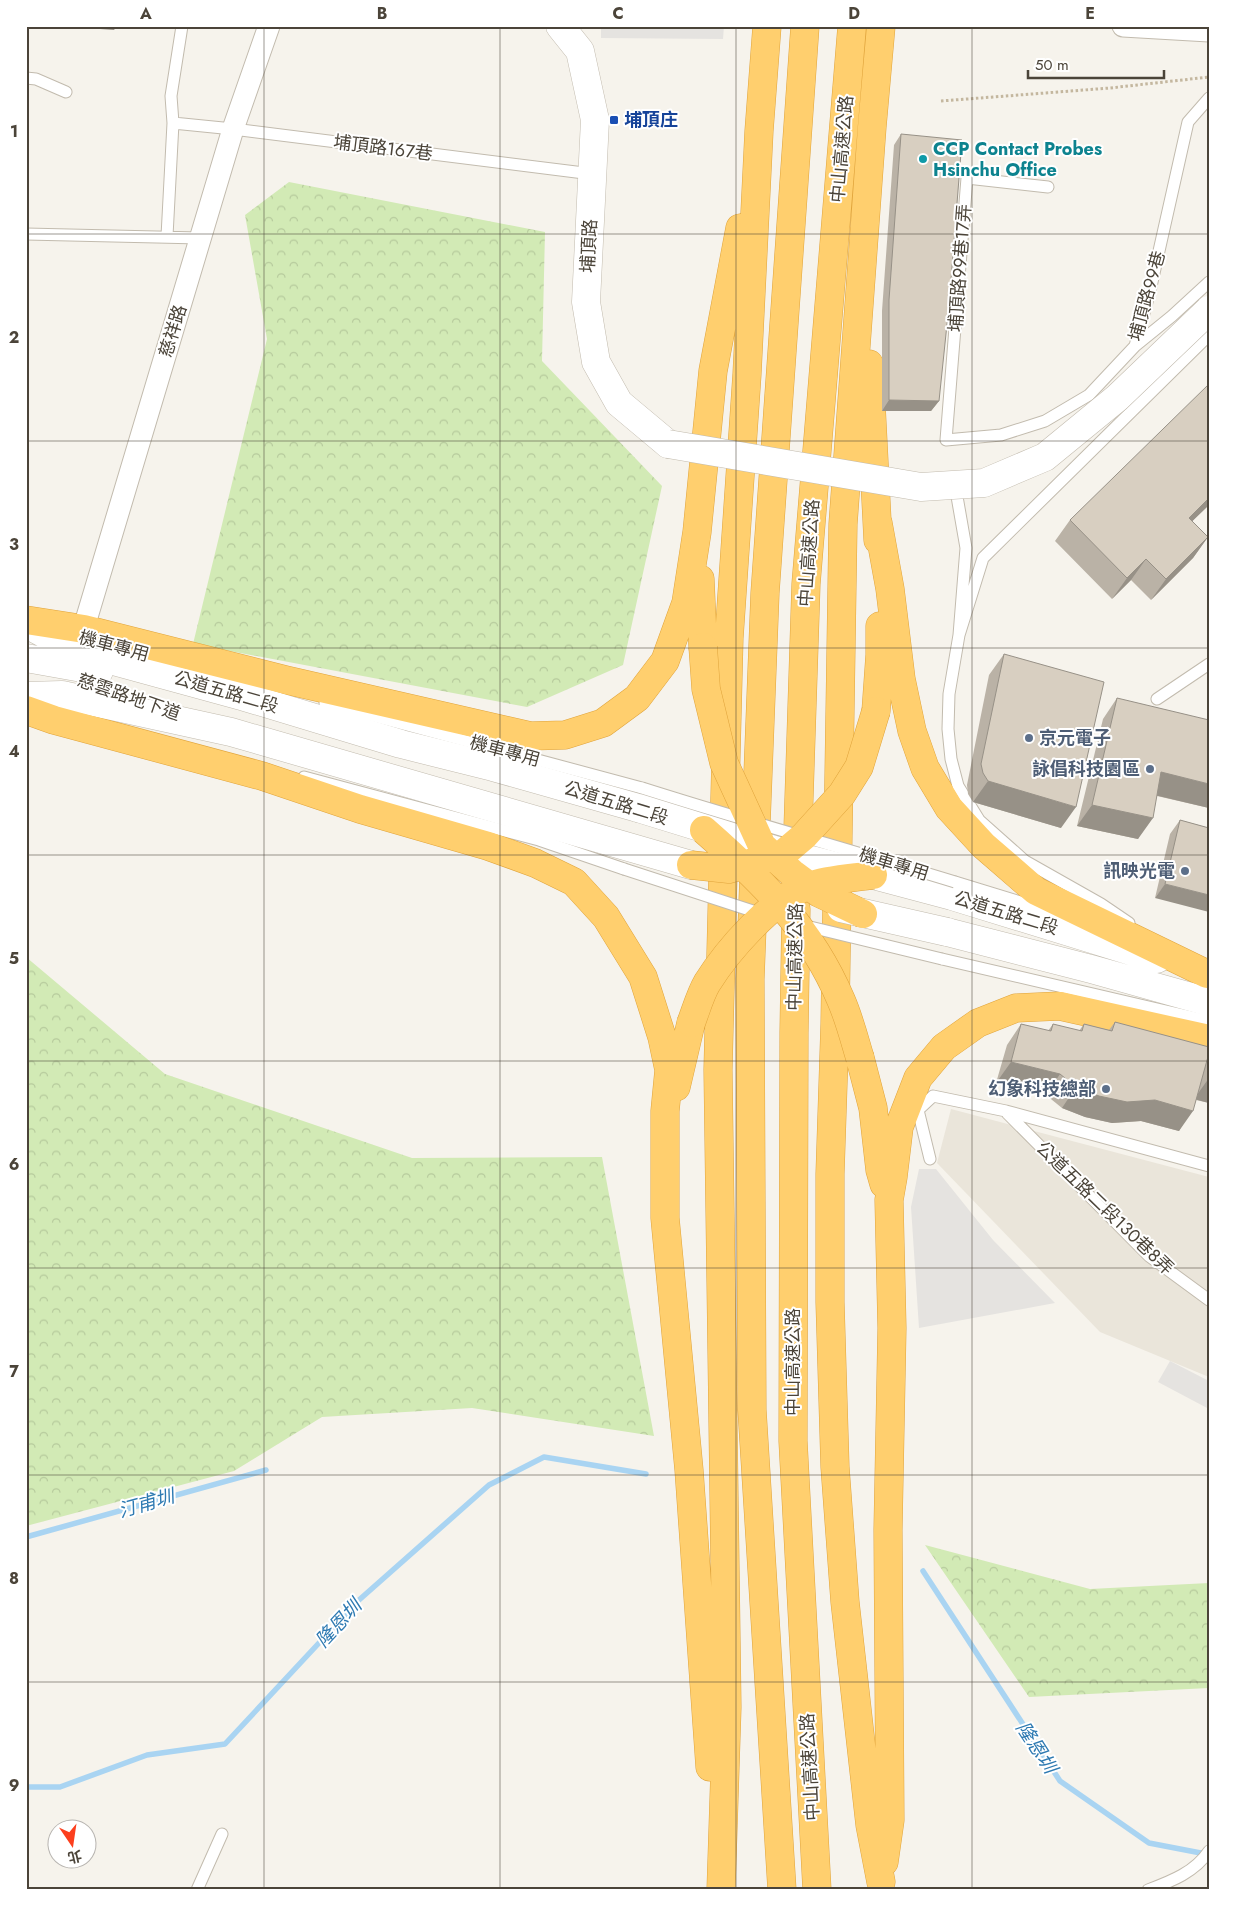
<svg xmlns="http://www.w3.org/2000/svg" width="1235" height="1916" viewBox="0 0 1235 1916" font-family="Jost,'Noto Sans TC',sans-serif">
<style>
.residential{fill:#eae5da}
.forest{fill:url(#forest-crowns)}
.parking{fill:#e5e3e0}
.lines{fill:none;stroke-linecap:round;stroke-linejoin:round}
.stream{stroke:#a9d4f2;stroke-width:5.5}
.service-casing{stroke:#c2bbae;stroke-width:13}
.minor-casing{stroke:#c2bbae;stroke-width:23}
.tertiary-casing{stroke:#c2bbae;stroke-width:29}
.motorway-casing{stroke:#e0a43c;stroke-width:29}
.path{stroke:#c4b79f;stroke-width:3;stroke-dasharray:2.5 2.5;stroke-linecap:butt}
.service{stroke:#fff;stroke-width:11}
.minor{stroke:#fff;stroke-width:21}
.tertiary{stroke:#fff;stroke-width:28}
.motorway{stroke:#ffcf6e;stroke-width:28}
.service-bridge-casing{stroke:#c2bbae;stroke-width:13;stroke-linecap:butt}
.tertiary-bridge-casing{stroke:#c2bbae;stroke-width:29;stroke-linecap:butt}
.motorway-bridge-casing{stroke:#e0a43c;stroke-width:29;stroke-linecap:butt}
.service-bridge{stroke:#fff;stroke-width:11}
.tertiary-bridge{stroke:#fff;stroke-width:28}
.motorway-bridge{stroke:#ffcf6e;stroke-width:28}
.wall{fill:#bab2a6}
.shaded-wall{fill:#979187}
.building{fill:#d8cfc1;stroke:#979187}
.grid{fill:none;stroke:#4b4439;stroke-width:1;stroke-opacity:0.55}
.transit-dot{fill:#1a4fb4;stroke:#fff;stroke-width:2}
.culture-dot{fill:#0f9aa8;stroke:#fff;stroke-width:2}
.service-dot{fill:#5c6f8a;stroke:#fff;stroke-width:2}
.labels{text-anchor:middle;stroke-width:4;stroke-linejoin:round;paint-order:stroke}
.transit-label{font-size:18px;font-weight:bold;fill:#164399;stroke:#fff;text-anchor:start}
.street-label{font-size:18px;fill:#4b4439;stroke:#fff}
.culture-label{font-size:18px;font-weight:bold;fill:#0d838f;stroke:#fff;text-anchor:start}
.service-label{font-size:18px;font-weight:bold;fill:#4e5e75;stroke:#fff;text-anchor:end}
.water-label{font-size:19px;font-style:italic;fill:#2e7ab2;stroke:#fff}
.neatline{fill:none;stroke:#4b4439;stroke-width:2}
.grid-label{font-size:16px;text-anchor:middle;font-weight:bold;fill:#4b4439}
</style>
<defs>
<pattern id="forest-crowns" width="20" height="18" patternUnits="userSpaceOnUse" patternTransform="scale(1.25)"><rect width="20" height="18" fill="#d2eab5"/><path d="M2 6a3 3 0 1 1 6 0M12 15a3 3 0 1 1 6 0" fill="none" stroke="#b6ca9c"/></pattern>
</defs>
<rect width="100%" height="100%" fill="#f6f3ec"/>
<path class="residential" d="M951,1109L1209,1177V1377L1100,1332L937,1163Z"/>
<path class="forest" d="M289,182L545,232L542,361L662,486L623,665L527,707L193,644L267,339L245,215Z
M26,957L165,1074L412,1158L602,1157L654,1436L472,1408L322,1417L234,1471L26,1526Z
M925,1545L1090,1589L1209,1583V1688L1029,1697Z"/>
<path class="parking" d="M601,26H724L723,39L601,38Z
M919,1169H936L993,1240L1055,1303L919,1328L911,1207Z
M1170,1361L1209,1381V1409L1158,1382Z"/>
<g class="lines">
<path class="stream" d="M26,1537L266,1470
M923,1571L1060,1781L1149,1843L1206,1854
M26,1787H60L147,1755L225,1744L359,1600L489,1485L544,1457L646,1474"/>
<defs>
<path id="service" d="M26,78L36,79L66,92
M173,123L233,129L592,174
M1048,187L967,178L946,440L1001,435L1045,421L1089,395L1135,346L1150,291L1188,122L1209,98
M26,234L200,238
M167,236L173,123L171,96L182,26
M1135,346L1172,316L1209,282
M955,485L966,548L959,635L983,558L1209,335
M959,635L949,694L948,729L951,759L958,786L979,820L1025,861L1101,904L1129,923
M1157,699L1209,664
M325,703L642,788
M304,777L539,840L624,869
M955,882L1017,901L1046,912
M942,959L1209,1021
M1007,1113L1149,1256L1209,1300
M930,1159L918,1110L933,1096L1006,1111L1209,1166
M197,1890L222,1834
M1148,1890C1172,1881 1195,1872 1209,1851"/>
<path id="minor" d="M1123,26L1209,31
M81,637L233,129L269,26"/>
<path id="tertiary" d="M560,26L580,51L595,120L586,302L596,362L619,403L668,444
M26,624L77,651L245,697L401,744L493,767L638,808
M26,658L99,671
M26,696L62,695L231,732L691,865
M873,875L952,896L1157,959
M947,932L1091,969L1209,1002"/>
<path id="motorway" d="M869,364L878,540
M878,523L890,589L901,679L912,731L925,768L949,808L983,845L1036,891L1207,974
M700,579L703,647
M26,620L84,629L286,680L530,736L565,735L603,723L637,698L665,661L686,603L697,532L713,371L740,228
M26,710L54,720L262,776L360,809L488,846L535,863L574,882L606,917L643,977L662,1037L669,1070L665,1111V1218L689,1470L710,1767
M876,711L880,655V626
M797,859L806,584L852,26
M796,909L794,1033L793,1441L817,1890
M860,1058L873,1108L880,1170L884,1184
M676,1087L691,1023
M884,1862L890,1820L888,1530L892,1328L889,1200L893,1177L899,1127L918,1078L944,1047L978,1023L1016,1008L1060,1006L1209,1039
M881,1882L870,1825L845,1602L835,1467L830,1302V1174L835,1024L843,524L872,127L881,26
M721,1890L727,1707L718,1070L729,638L747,374L759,131L767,26
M782,1890L752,1410L750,979L765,593L805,26"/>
</defs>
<use href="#service" class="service-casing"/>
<use href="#minor" class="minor-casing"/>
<use href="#tertiary" class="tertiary-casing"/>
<use href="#motorway" class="motorway-casing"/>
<path class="path" d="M941,101L1110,88L1209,77"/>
<use href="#service" class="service"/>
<use href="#minor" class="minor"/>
<use href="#tertiary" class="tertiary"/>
<use href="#motorway" class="motorway"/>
<defs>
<path id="service-bridge" d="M642,788C746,821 850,850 955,882
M624,869L762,914
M802,925L942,959"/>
<path id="tertiary-bridge" d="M668,444L921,487L984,483L1045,457L1117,398L1209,310
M638,808L784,853L871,875
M841,908L947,932"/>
<path id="motorway-bridge" d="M703,647L706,689L724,763L762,846L792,873L819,893L863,914
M704,830C762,881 810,927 841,1000C849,1018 854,1038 860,1058
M691,865L729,869L784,853L804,836L842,794L859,767L876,711
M691,1023C696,1010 700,995 707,983C727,951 772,899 808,886C828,879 852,878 873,875"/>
</defs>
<use href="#service-bridge" class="service-bridge-casing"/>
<use href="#tertiary-bridge" class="tertiary-bridge-casing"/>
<use href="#motorway-bridge" class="motorway-bridge-casing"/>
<use href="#service-bridge" class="service-bridge"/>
<use href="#tertiary-bridge" class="tertiary-bridge"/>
<use href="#motorway-bridge" class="motorway-bridge"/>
</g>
<path class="wall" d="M901,134L939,401L931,411H882V311L894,145Z
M1209,505L1192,521L1208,537L1193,558L1151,600L1131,580L1112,599L1055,541L1070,520Z
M1004,654L1061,828L973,802L968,794L967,785L989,675Z
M1117,698L1209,808L1157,796L1138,839L1077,826L1103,719Z
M1180,820L1209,828L1155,898L1170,834Z
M1115,1022L1207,1061L1209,1058V1103L1196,1100L1179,1131L1141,1121L1112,1123L1085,1117L1062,1108L1046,1095L996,1083L1007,1045L1021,1024L1048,1031L1053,1024L1079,1031L1084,1024L1109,1030Z"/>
<path class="shaded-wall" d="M87,26H117L114,30L86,28Z
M889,400L939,401L931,411H882Z
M1209,498V505L1174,539L1189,518Z
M1208,537L1193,558L1151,600L1166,579Z
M1146,559L1131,580L1112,599L1127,578Z
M1161,772L1209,784V808L1146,793Z
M988,781L1076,807L1061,828L973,802Z
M1092,805L1153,818L1138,839L1077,826Z
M1165,884L1209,895V912L1155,898Z
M1011,1062L1060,1074L1046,1095L996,1083Z
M1209,1078V1103L1194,1099Z
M1076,1087L1155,1100L1193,1111L1179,1131L1141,1121L1112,1123L1085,1117L1062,1108Z"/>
<path class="building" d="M901,134L962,140L949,305L939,401L889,400V300Z
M1209,384V498L1189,518L1208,537L1166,579L1146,559L1127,578L1070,520Z
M1004,654L1104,682L1076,807L988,781L983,773L981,764Z
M1117,698L1209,720V784L1161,772L1153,818L1092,805Z
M1180,820L1209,828V895L1165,884Z
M1115,1022L1209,1047V1053L1193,1111L1155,1100L1127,1102L1099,1096L1076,1087L1060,1074L1011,1062L1021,1024L1051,1031L1053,1024L1082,1031L1084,1024L1112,1031Z"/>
<path class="grid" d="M264,26V1890M500,26V1890M736,26V1890M972,26V1890M26,234H1209M26,441H1209M26,648H1209M26,855H1209M26,1061H1209M26,1268H1209M26,1475H1209M26,1682H1209"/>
<rect class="transit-dot" x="609" y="115" width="10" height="10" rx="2.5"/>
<circle class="culture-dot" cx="923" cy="159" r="5"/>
<g class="service-dot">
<circle cx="1029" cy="738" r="5"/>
<circle cx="1150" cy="769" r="5"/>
<circle cx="1185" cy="871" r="5"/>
<circle cx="1106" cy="1089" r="5"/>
</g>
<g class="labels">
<g class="transit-label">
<text x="624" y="126">埔頂庄</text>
</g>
<g class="street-label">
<text transform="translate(383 148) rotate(7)" y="6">埔頂路167巷</text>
<text transform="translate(842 149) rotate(-85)" y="6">中山高速公路</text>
<text transform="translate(589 246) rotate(-87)" y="6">埔頂路</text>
<text transform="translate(960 268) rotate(-86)" y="6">埔頂路99巷17弄</text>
<text transform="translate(1147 296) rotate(-75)" y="6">埔頂路99巷</text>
<text transform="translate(173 331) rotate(-73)" y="6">慈祥路</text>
<text transform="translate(809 553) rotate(-86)" y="6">中山高速公路</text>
<text transform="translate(114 646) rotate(15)" y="6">機車專用</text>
<text transform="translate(226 692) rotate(16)" y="6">公道五路二段</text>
<text transform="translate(129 697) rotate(19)" y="6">慈雲路地下道</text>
<text transform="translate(505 751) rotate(15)" y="6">機車專用</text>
<text transform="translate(616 803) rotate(17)" y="6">公道五路二段</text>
<text transform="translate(894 864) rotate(17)" y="6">機車專用</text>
<text transform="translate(1006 913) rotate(17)" y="6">公道五路二段</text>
<text transform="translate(795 957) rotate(-89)" y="6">中山高速公路</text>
<text transform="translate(1105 1208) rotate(44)" y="6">公道五路二段130巷8弄</text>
<text transform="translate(793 1362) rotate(-90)" y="6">中山高速公路</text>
<text transform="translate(810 1767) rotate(-93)" y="6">中山高速公路</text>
</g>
<g class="culture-label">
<text x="933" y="155">CCP Contact Probes<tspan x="933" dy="21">Hsinchu Office</tspan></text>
</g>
<g class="service-label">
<text x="1039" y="744" text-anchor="start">京元電子</text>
<text x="1140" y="775">詠倡科技園區</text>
<text x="1175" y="877">訊映光電</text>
<text x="1096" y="1095">幻象科技總部</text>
</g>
<g class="water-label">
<text transform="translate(146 1503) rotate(-16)" y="7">汀甫圳</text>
<text transform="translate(338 1623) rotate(-47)" y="7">隆恩圳</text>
<text transform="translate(1037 1747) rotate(57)" y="7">隆恩圳</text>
</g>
</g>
<rect width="1235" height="1916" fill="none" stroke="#ffffff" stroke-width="55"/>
<g transform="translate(72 1844) rotate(167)"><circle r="24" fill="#ffffff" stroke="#b7b4b0"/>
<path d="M0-4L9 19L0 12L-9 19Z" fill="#fc3f1d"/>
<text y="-8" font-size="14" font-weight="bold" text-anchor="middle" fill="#4b4439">北</text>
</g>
<path d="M1028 70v8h136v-8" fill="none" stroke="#4b4439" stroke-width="2.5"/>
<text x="1035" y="70" font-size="15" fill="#4b4439" stroke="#ffffff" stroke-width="4" paint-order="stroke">50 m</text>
<rect x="28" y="28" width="1180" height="1860" class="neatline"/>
<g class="grid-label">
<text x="146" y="19">A</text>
<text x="382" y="19">B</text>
<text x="618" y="19">C</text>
<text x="854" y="19">D</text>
<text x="1090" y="19">E</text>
<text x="14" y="137">1</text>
<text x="14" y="343">2</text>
<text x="14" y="550">3</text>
<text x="14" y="757">4</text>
<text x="14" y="964">5</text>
<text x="14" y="1170">6</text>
<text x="14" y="1377">7</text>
<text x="14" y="1584">8</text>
<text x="14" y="1791">9</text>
</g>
</svg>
